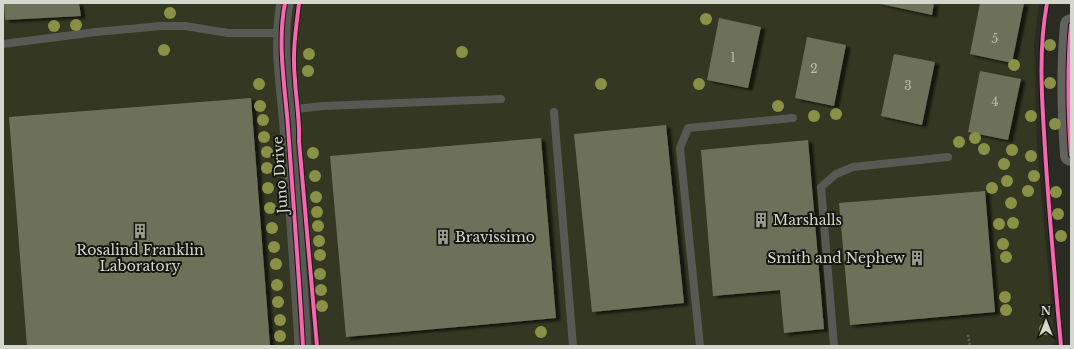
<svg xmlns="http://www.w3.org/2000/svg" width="1074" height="349" viewBox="0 0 1074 349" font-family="'Libre Baskerville',serif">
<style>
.built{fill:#343721}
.building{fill:#6e715a;filter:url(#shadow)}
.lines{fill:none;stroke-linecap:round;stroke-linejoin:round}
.path{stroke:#5e5e5a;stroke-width:2.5;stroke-dasharray:2 2;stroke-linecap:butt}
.service{stroke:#585955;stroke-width:8}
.minor{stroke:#585955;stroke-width:17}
.secondary{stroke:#62625e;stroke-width:22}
.cycleway-casing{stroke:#15170f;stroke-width:6}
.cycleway{stroke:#f766af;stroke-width:4}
.tree{fill:#889145}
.labels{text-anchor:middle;stroke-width:4;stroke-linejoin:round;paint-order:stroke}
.number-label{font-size:12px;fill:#babeb0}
.street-label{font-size:14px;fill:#d4d7cc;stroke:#15170f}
.poi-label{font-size:14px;fill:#d4d7cc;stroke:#15170f;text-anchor:start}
</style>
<defs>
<filter id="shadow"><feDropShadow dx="4.5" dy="2.5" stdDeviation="1" flood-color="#0009"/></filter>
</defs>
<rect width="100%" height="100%" fill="#2a2b22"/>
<path class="built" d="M3,3H1039L1034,46L1037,148L1055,342L1051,346H3Z"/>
<path class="building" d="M4,3H79L81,16L5,20Z
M876,3H934L932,15Z
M980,3H1024L1012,63L970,54Z
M719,18L761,27L748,88L707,80Z
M807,37L846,45L834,106L795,98Z
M894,54L935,62L922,125L881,116Z
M980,71L1021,79L1008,140L968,132Z
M251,98L270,346H27L9,117Z
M666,125L684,303L592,312L574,134Z
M541,138L556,318L346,337L330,156Z
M808,140L824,329L784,333L780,290L713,296L701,150Z
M985,191L995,312L850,325L839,203Z"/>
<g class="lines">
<path class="path" d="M968,335L970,346"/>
<path class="service" d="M3,44L96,32L161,26H185L228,33H281
M286,110L324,106L501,99
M554,112L573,346
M700,346L680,148L688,128L793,118
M834,346L821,187L836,174L853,167L948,157"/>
<path class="minor" d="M285,3C277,44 285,86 288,127C293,200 299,273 303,346"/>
<path class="secondary" d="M1071,25C1067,68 1068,111 1071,155"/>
<defs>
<path id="cycleway" d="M285,3C277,44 285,86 288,127C293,200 299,273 303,346
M299,3C296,30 292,52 295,80C296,100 300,120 299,141L317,346
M1047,3C1038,52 1042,100 1045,149C1049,215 1055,280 1061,346
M1071,25C1067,68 1068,111 1071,155"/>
</defs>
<use href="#cycleway" class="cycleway-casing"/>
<use href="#cycleway" class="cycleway"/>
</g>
<g class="tree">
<circle cx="170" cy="13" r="6"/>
<circle cx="706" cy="19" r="6"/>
<circle cx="76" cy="25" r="6"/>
<circle cx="54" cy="26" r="6"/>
<circle cx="1050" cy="45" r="6"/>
<circle cx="164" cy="50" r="6"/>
<circle cx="462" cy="52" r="6"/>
<circle cx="309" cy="54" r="6"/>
<circle cx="1014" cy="65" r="6"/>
<circle cx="308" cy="71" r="6"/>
<circle cx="1050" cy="83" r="6"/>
<circle cx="259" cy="84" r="6"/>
<circle cx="601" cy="84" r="6"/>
<circle cx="699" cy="84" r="6"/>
<circle cx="260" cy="106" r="6"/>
<circle cx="778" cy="106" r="6"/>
<circle cx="836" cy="114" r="6"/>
<circle cx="814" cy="116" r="6"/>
<circle cx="1031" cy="116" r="6"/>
<circle cx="263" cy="120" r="6"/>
<circle cx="1055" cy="124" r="6"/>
<circle cx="264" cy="137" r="6"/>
<circle cx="975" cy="138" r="6"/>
<circle cx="959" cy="142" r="6"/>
<circle cx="984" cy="149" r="6"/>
<circle cx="1012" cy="150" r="6"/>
<circle cx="267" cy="152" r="6"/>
<circle cx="313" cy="153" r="6"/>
<circle cx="1031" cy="156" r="6"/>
<circle cx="1004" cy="164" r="6"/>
<circle cx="267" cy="168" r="6"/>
<circle cx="315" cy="176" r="6"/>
<circle cx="1034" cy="176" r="6"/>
<circle cx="1007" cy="181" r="6"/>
<circle cx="268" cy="188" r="6"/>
<circle cx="992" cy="188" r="6"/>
<circle cx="1028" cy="191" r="6"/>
<circle cx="1056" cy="192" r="6"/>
<circle cx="316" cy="197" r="6"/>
<circle cx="1011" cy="203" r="6"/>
<circle cx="270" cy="208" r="6"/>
<circle cx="317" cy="212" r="6"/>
<circle cx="1058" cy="214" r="6"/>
<circle cx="1013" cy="223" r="6"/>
<circle cx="999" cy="224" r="6"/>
<circle cx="318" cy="226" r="6"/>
<circle cx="272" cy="228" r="6"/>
<circle cx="1061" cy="236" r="6"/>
<circle cx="319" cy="241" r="6"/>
<circle cx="1003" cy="244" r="6"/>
<circle cx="274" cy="247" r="6"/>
<circle cx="320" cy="255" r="6"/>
<circle cx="1006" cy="257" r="6"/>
<circle cx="276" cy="264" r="6"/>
<circle cx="320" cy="274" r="6"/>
<circle cx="277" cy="285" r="6"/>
<circle cx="321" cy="290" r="6"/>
<circle cx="1005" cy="297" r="6"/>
<circle cx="278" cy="302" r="6"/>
<circle cx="322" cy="306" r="6"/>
<circle cx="1006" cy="310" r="6"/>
<circle cx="280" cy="320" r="6"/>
<circle cx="1045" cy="329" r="6"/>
<circle cx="541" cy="332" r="6"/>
<circle cx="280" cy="336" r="6"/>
</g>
<defs>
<symbol id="building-bare" viewBox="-9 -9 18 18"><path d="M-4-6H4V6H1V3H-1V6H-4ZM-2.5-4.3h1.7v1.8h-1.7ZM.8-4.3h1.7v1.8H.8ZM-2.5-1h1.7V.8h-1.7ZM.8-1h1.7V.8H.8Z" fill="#989b90" stroke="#15170f" stroke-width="2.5" paint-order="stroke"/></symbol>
</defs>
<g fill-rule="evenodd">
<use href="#building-bare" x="750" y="209" width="22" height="22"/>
<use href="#building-bare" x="129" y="220" width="22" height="22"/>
<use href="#building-bare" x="432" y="226" width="22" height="22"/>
<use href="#building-bare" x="906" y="247" width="22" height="22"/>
</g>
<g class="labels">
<g class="number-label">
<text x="995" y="43">5</text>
<text x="733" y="62">1</text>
<text x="814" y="73">2</text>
<text x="908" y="90">3</text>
<text x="995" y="106">4</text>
</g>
<g class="street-label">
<text transform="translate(280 175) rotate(-94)" y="5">Juno Drive</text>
</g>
<g class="poi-label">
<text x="773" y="225">Marshalls</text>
<text x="455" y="242">Bravissimo</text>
<text x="140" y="255" text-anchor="middle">Rosalind Franklin<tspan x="140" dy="16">Laboratory</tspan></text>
<text x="905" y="263" text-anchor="end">Smith and Nephew</text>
</g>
</g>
<rect width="1074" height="349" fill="none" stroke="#d4d7cc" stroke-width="8"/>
<g transform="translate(1046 321)" stroke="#15170f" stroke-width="3" paint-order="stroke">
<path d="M0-3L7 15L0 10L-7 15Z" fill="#d4d7cc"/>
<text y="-6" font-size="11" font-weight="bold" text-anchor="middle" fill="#d4d7cc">N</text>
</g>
</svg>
